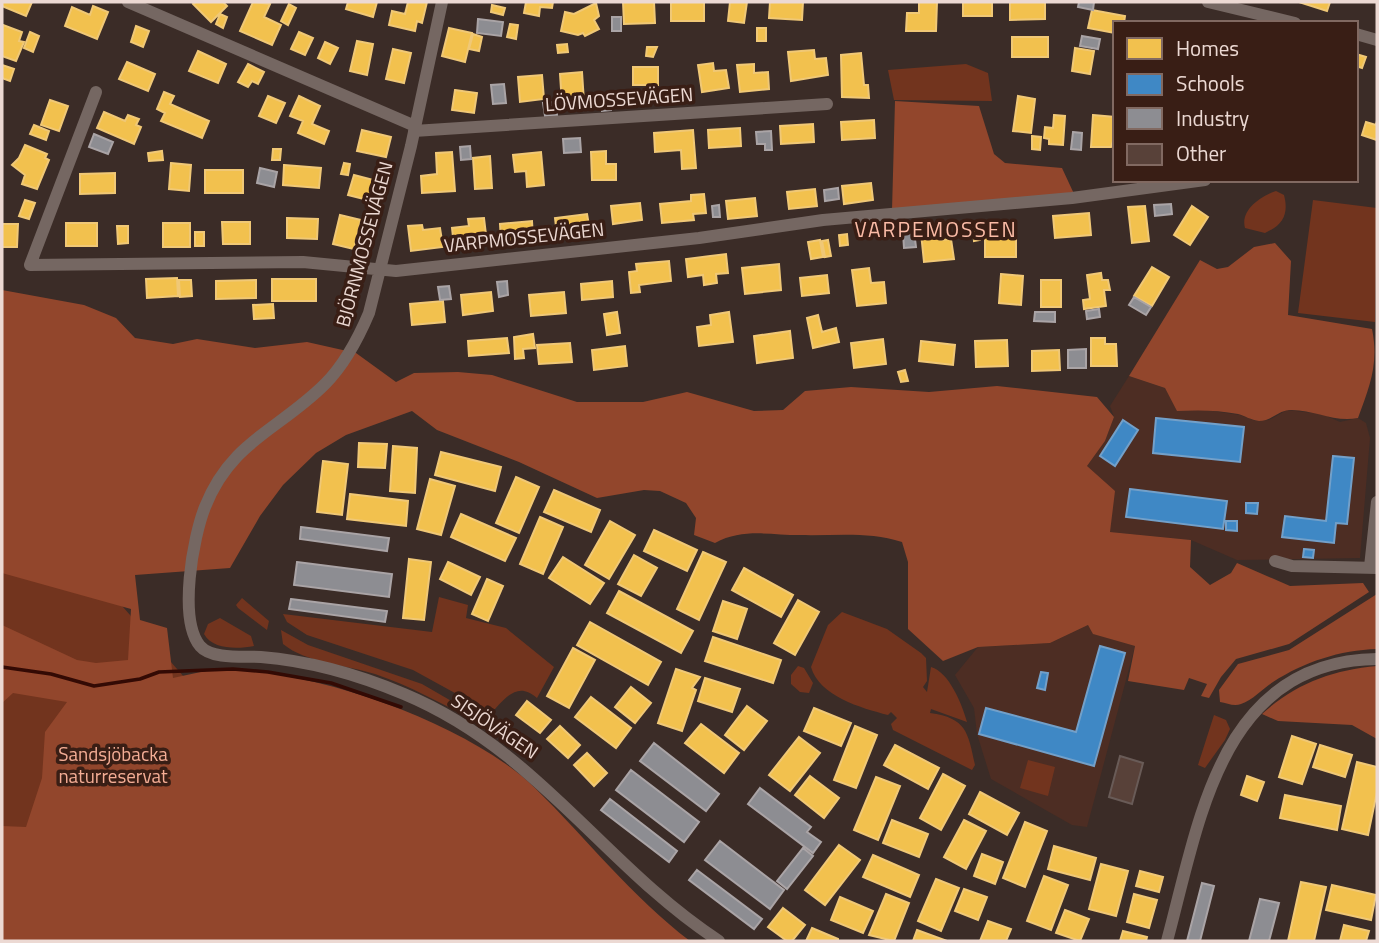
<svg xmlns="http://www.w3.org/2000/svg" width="1379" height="943" viewBox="0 0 1379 943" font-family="'Titillium Web',sans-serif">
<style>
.built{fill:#4d2d23}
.green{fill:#72341e}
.forest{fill:#92462c}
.homes{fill:#f2c14e;stroke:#f0c876;stroke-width:2}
.schools{fill:#3f88c5;stroke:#73a0c9;stroke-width:2}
.industry{fill:#8d8d92;stroke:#aaa4a6;stroke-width:2}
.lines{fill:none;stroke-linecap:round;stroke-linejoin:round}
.stream{stroke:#330a04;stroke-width:3.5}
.building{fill:#584139;stroke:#695b57;stroke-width:2}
.street{stroke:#756762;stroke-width:12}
.labels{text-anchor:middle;stroke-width:7;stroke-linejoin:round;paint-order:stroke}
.street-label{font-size:19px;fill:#ecd9d3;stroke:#391e15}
.park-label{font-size:19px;fill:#f4ad95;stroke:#391e15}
.neighbourhood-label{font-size:21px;letter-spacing:2px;fill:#fbbba6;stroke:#391e15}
</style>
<rect width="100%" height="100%" fill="#3b2c27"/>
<path class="built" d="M1129,376L1165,388L1178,411L1206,410L1240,415L1256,421L1269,420L1287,410L1322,414L1340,422L1358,418L1366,423L1370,438L1360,558L1237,560L1191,540L1110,532L1087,466L1105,441L1114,417L1110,406Z
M1088,625L1094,634L1135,646L1087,827L1072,825L991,779L977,734L974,708L955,675L978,647L1050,643Z"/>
<path class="green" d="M966,64L988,73L992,101L894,100L888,70Z
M1276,191L1284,195C1289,214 1283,225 1265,233L1245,228C1240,210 1261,196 1276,191Z
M1313,200L1377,208L1375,322L1298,313Z
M2,468L238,739L2,941Z
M439,597L468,605L466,618L506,628L554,667L537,698C519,682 508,695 495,709H484L413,670L307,635L287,622L283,614L432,632Z
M242,598L269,621L267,630L238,608L236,605Z
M842,612L887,629L921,653L926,658L927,681L923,687L927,692L931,667C949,672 962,704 967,722L931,709L930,713C967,718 968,733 975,765L972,770L893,730L891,724L897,718L891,712L888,715C861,708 819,696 811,667L828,625Z
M220,618L251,636L254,646C238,649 213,650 204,634L208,624Z
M281,630L308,645L422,684L479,717L473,720C441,703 410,686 375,674C347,665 306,663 283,644Z
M798,666L804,668L813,683L809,693L800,692L791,684V675Z
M1214,715L1226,720L1230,729L1225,740L1205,768L1198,765Z
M1028,760L1055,767L1048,796L1020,788Z"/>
<path class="forest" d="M895,101L979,106L994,154L1005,163L1062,168L1075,196L892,210Z
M1275,243L1291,261L1288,315L1372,329C1379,363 1370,386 1358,418C1334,423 1314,409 1289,410C1278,411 1271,421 1259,421C1251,420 1245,416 1238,414C1218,410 1198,410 1177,411L1165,388L1129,376L1200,260L1217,269L1228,267L1254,247Z
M2,290L84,305L116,318L135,338L173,344L197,339L255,348L307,342L356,353L396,382L414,373L458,372L492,375L577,402H643L687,392L754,411L783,410L805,391L851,387L929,392L997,386L1097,397L1114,417L1105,441L1087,466L1115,491L1110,532L1191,540L1190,567L1210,585L1231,573L1237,563L1290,586L1363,583L1369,592L1289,644L1236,659L1221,677L1209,698L1201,696L1207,684L1189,678L1184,690L1128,681L1135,646L1093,634L1088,625L1050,643L978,647L943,661L908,629V562L902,542C868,531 835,536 800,535C769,535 743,528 715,543L694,535L696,518L686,503L660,491L644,490L597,498L519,462L437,430L412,411L346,435L316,453L283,485L260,516L230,568L135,575L140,620L167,628L173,678C188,675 204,670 220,670C312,668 468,723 535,788C587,839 631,896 690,941H2V826L26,827L42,778L45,732L67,702L13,693L2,703V625L77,660L96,663L128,660L131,609L2,573Z
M1377,594V649C1340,650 1304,662 1273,682C1262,689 1253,700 1241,704C1234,707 1227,703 1220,702L1219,690L1238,664L1289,650Z
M1377,666V739L1352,725L1278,721L1262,714C1295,684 1332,670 1377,666Z"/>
<path class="homes" d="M2,2H32L26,16L2,6Z
M196,2H223L227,6L211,22L193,4Z
M253,2L270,4L264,17L281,25L272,45L240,31Z
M348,2H377L373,17L346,9Z
M408,2H427L422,23L417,21L415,31L389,25L392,11L405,14Z
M526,2H553L552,8L540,7L539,16L524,13Z
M623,2H654L655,23L624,24Z
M671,2H704V21H671Z
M730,2H747L744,23L728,21Z
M770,2H803L802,20L769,18Z
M919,2H937L936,31H906L907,13H919Z
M963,2H992V16H963Z
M1010,2H1045V19L1010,20Z
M1299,2H1330L1327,11Z
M596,3L599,16L594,20L599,29L585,36L583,33L578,35L561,31L565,12L574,14Z
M289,4L296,8L288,25L281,21Z
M492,5L505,8L503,15L491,12Z
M93,6L108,12L97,39L65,26L72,7L90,15Z
M1092,10L1125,16L1124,23H1115V33L1088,28Z
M220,14L227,17L223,28L216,24Z
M510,24L518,25L516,39L507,37Z
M3,25L22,32L19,41L24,42L16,61L2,56Z
M136,26L149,31L143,47L131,42Z
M449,28L472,33L465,62L442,56Z
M757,28H766V41H757Z
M30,32L39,36L33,52L24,48Z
M299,32L313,38L305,55L291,49Z
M473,34L482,37L479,51L469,49Z
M1012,37H1048V57H1012Z
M357,41L373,44L367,75L350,71Z
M325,42L338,48L330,64L318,58Z
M567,44L568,52L558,53L557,45Z
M647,47H657L653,57L646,56Z
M1075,48L1094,51L1090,74L1072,71Z
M393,49L411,53L404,83L386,79Z
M814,50L815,59L826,58L828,75L791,81L788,52Z
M198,51L226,64L218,83L189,71Z
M861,53L864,85H868L869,98L842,97L841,55Z
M1356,54L1366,57L1362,68L1356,66Z
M127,62L155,74L148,91L119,79Z
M713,63L714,71L726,70L729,88L702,92L698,65Z
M248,64L264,72L258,84L252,81L248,87L238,82Z
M754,64V73L768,72L769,89L740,92L737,65Z
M2,65L14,69L10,81L2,78Z
M633,67H658V85H633Z
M582,72L584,102L562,104L560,74Z
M542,75L544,99L520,102L518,77Z
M455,90L477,93L474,113L452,110Z
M164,92L174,96L170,104L209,121L202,138L161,121L165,113L157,109Z
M268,96L285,103L276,123L259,116Z
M299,96L320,106L312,124L329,131L324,144L298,133L303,121L290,116Z
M1018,96L1035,99L1031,133L1013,131Z
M50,100L68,106L59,131L41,125Z
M104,112L125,121L128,115L139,119L136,125L141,127L134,144L97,128Z
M1054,115L1065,116L1063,145L1049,144V139L1044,138L1045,127L1053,128Z
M1093,115L1115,117L1114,138L1111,147H1091Z
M874,120L875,138L842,140L841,122Z
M1377,121V140L1362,135L1366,122L1376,125Z
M813,124L814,142L781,144L780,126Z
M34,125L49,131L46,140L30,134Z
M740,128L741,146L709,148L708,130Z
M362,130L391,137L386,157L357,151Z
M693,130L696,168L682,169L681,150L655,152L654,133Z
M1032,136L1041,137L1040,150L1032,149Z
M25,145L47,154L45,158L49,160L37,189L22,184L25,175L12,165L19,158Z
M273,149H281L280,160H272Z
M162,151L163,160L149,161L148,153Z
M606,151V164H616V180H592L591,152Z
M452,152L455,191L422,193L421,176L437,174L436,153Z
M541,152L544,185L527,187L526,171L515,172L513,155Z
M490,156L492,188L475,189L473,158Z
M171,163L191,165L189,191L169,189Z
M344,163L350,164L348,175L341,174Z
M284,165L321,168L319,188L283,185Z
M205,170H243V193H205Z
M115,173V193L80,194V174Z
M354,175L381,182L376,202L348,195Z
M871,183L873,200L844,204L842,186Z
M815,189L817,206L789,209L787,192Z
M704,194L706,213L693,214L694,220L662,223L660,204L691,201V195Z
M755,198L757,216L728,219L726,201Z
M25,200L35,203L29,219L19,216Z
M640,203L642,220L613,224L611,206Z
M1145,206L1149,241L1132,243L1128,207Z
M1192,206L1208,217L1190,245L1174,235Z
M1089,213L1091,235L1055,238L1053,216Z
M587,214L590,231L557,235L555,218Z
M340,215L361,220L354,249L333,244Z
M287,218L318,219L317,239L287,238Z
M484,218L487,243L454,246L452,228L469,226L468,219Z
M532,221L533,238L501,241L500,224Z
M222,222H250V244H223Z
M66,223H97V246H66Z
M163,223H190V247H163Z
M2,224H18L17,247H2Z
M422,225L423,230L440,228L443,247L411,251L408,226Z
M117,226H128V243L118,244Z
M973,226H980V240L974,241Z
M940,231L941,240L951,239L954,259L924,262L921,233Z
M195,232H204V246H195Z
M847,234L848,245L840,246L839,235Z
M1016,235V257H985V236Z
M820,240L823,257L811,259L808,242Z
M828,240L831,256L825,257L822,241Z
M726,254L728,273L716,274L717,283L704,285L703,275L688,277L686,259Z
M669,261L671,281L639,285L640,292L631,293L629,272L637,271L636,264Z
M779,264L781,290L745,294L742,268Z
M1152,267L1169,277L1152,306L1134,296Z
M869,268L871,283L884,282L886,303L857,306L852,270Z
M1101,273L1102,280H1108L1110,290H1104L1106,306L1084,309L1083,300L1090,299L1087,275Z
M1001,274L1023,276L1021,305L999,303Z
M827,275L829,293L802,296L800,278Z
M177,278L178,296L147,298L146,279Z
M272,279H316V301H272Z
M179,280H191L192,296L180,297Z
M256,280V298L216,299V281Z
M1041,280H1061V307H1041Z
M612,281L613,297L582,300L581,284Z
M491,292L493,311L463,315L461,295Z
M564,292L566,313L531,316L529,295Z
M443,301L445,322L412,325L410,304Z
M273,304L274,318L254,319L253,305Z
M617,312L620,333L607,335L604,314Z
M729,312L733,342L699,346L697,327L711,325L710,315Z
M818,315L822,332L836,328L839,342L813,348L807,318Z
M790,331L793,358L757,363L754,336Z
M533,334L535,348L523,349L524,358L515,359L514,337Z
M507,338L509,353L469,356L468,341Z
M1091,338H1105V344H1116L1117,366H1091Z
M883,339L886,364L854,368L851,343Z
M1007,340L1008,366L976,367L975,341Z
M921,341L955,345L953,365L919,361Z
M570,343L572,362L539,364L537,345Z
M625,346L627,366L594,370L592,350Z
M1059,350L1060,370L1032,371V351Z
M905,370L908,381L901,382L898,372Z
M359,443L387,444L385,468L358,467Z
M393,446L417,448L415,493L390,491Z
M441,452L501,467L495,491L435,475Z
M323,461L348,464L342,515L317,512Z
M516,477L539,487L519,533L496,523Z
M430,479L455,486L441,535L417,529Z
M554,490L600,510L591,532L544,512Z
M350,494L408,501L406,526L347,519Z
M461,514L516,538L505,561L451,537Z
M540,517L563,527L543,574L520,564Z
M610,521L635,535L609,579L585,565Z
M654,530L697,550L687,571L644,551Z
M703,552L726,562L699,620L677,609Z
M634,555L657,568L641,596L618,584Z
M563,557L604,583L590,604L549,578Z
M409,559L431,562L424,620L403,618Z
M448,562L480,577L471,595L440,579Z
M744,568L793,595L781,617L732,590Z
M487,579L503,586L488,621L472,614Z
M619,591L693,631L681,653L607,613Z
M798,600L819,612L795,655L774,643Z
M723,601L747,609L737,639L713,631Z
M590,622L661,662L648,685L577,645Z
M713,637L781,660L773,683L705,661Z
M573,648L595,660L569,708L547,696Z
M676,669L700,677L692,688L696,690L682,731L658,723Z
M705,678L740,689L732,712L698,701Z
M631,687L651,703L635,723L615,707Z
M591,697L631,728L616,748L575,717Z
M527,701L551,720L540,733L516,715Z
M747,706L767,721L744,750L725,735Z
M814,708L851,723L841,746L804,731Z
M701,724L739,753L724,773L685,743Z
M560,726L580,745L568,758L547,739Z
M855,726L877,735L856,788L834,780Z
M1292,736L1316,744L1302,784L1279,777Z
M799,737L820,753L790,791L769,775Z
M895,745L939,768L928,789L884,765Z
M1320,745L1352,755L1345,777L1313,767Z
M587,753L607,773L594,786L574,765Z
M1357,762L1377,767V792L1368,835L1342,829Z
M943,774L965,786L941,830L920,818Z
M810,776L839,798L824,818L795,795Z
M1247,776L1264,782L1257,801L1241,795Z
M876,777L900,786L878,840L854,830Z
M980,792L1019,813L1007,835L969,814Z
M1285,795L1341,806L1337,830L1280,818Z
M892,820L928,834L919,857L883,843Z
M964,820L986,831L966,869L944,857Z
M1025,822L1047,831L1025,887L1003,878Z
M839,845L860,860L825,905L805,890Z
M1054,846L1096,858L1090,880L1048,869Z
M982,854L1003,862L995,884L974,876Z
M873,855L919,875L910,897L863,877Z
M1101,864L1128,871L1116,916L1089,909Z
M1140,871L1163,877L1159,892L1136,886Z
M1044,876L1068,885L1051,930L1027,921Z
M936,879L959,888L941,931L918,921Z
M1301,882L1326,887L1314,941H1288Z
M1332,885L1376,895L1371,920L1326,910Z
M964,889L987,897L978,920L955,911Z
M886,894L909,903L894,941L869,935Z
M1134,894L1157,900L1149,928L1127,922Z
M840,897L873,911L863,933L831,920Z
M783,908L805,925L792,941H787L768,927Z
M1065,910L1089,919L1080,941L1056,933Z
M988,921L1011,929L1006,941H980Z
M1344,925L1369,931L1366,941H1340Z
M812,928L838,939V941H806Z
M917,930L947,941H913Z
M1123,931L1147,937L1146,941H1120Z"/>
<path class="schools" d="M1156,418L1244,427L1240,462L1153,453Z
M1123,420L1138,430L1115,466L1100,456Z
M1333,456L1354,458L1347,524L1336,523L1334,543L1282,537L1285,516L1326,521Z
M1130,489L1227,501L1223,529L1126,517Z
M1246,503H1258L1257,514L1246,513Z
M1226,521H1237V531L1226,530Z
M1304,549L1314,550L1313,558L1303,557Z
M1100,646L1125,653L1094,766L979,734L986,708L1076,732Z
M1041,672L1048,673L1045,690L1037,688Z"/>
<path class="industry" d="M1079,2H1094L1093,10L1078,7Z
M612,17H621V31H612Z
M478,19L503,22L501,36L477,33Z
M1082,36L1100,39L1098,49L1080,46Z
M504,84L506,103L493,104L491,85Z
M601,97H610L611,110L602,111Z
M556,102L557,115L545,116L543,103Z
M771,131L772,150H765V144H757L756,132Z
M1073,132L1082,133L1081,150L1071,149Z
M94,134L113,142L108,154L89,147Z
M580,138L581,152L564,153L563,139Z
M470,146L471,159L461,160L460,147Z
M260,168L277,172L274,187L257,183Z
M838,188L839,199L825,201L824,190Z
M1171,204L1172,214L1155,216L1154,205Z
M719,205L720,217H713L712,206Z
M914,231L916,247L904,248L903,233Z
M507,281L508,295L499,297L497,282Z
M449,286L451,299L440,300L438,287Z
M1134,297L1151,307L1146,315L1129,305Z
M1099,309L1100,317L1087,319L1086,311Z
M1035,312H1055V322L1034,321Z
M1086,349V368H1068V350Z
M301,527L389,538L387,551L300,539Z
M297,562L392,574L389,597L294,585Z
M291,599L387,611L385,622L289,609Z
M654,743L719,794L706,811L640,761Z
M631,770L699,822L684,842L616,790Z
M760,788L811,827L807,832L821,842L813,853L748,804Z
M610,799L677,851L669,862L601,810Z
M720,841L784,890L770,909L705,860Z
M803,848L813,856L787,889L777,881Z
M697,870L762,919L754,929L689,880Z
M1202,883L1214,886L1200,941H1187Z
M1260,899L1279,903L1269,941H1249Z"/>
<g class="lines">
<path class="stream" d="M2,667L51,674L94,686L140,679L159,672L233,669L268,672L331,683L401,707"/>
</g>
<path class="building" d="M1120,756L1143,763L1132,804L1109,797Z"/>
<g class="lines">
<path class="street" d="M128,2L415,126
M442,2L411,146L369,313C358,339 345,364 325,384C279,430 231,441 205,507C193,537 178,619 200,646C212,660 245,656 261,657C311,661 359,675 404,694C538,750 603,865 719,941
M1208,2L1295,23
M1356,34L1377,40
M96,92L30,265L303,262L396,271L699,238L823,220L1072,198L1205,180
M414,131L827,104
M1275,561L1292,566L1377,568
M1370,567L1377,502
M1167,941C1199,824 1219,661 1377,659"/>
</g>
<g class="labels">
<g class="street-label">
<text transform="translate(619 99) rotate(-4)" y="7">LÖVMOSSEVÄGEN</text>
<text transform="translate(524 237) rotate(-6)" y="7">VARPMOSSEVÄGEN</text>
<text transform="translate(364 244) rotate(-75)" y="7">BJÖRNMOSSEVÄGEN</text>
<text transform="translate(495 726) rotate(34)" y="7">SISJÖVÄGEN</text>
</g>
<g class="park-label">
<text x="113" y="761">Sandsjöbacka<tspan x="113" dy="22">naturreservat</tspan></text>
</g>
<g class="neighbourhood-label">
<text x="936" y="237">VARPEMOSSEN</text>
</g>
</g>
<rect width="1379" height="943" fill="none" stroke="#ecd9d3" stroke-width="7"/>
<rect x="1113" y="21" width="245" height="161" fill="#391e15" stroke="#816961" stroke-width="2"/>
<rect x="1127" y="38" width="35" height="21" fill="#f2c14e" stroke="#816961" stroke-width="2"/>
<text x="1176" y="56" font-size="21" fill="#ecd9d3">Homes</text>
<rect x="1127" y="74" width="35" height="21" fill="#3f88c5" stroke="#816961" stroke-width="2"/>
<text x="1176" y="91" font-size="21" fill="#ecd9d3">Schools</text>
<rect x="1127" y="108" width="35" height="21" fill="#8d8d92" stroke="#816961" stroke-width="2"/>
<text x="1176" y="126" font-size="21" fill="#ecd9d3">Industry</text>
<rect x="1127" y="144" width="35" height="21" fill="#584139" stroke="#816961" stroke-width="2"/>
<text x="1176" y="161" font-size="21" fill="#ecd9d3">Other</text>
</svg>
